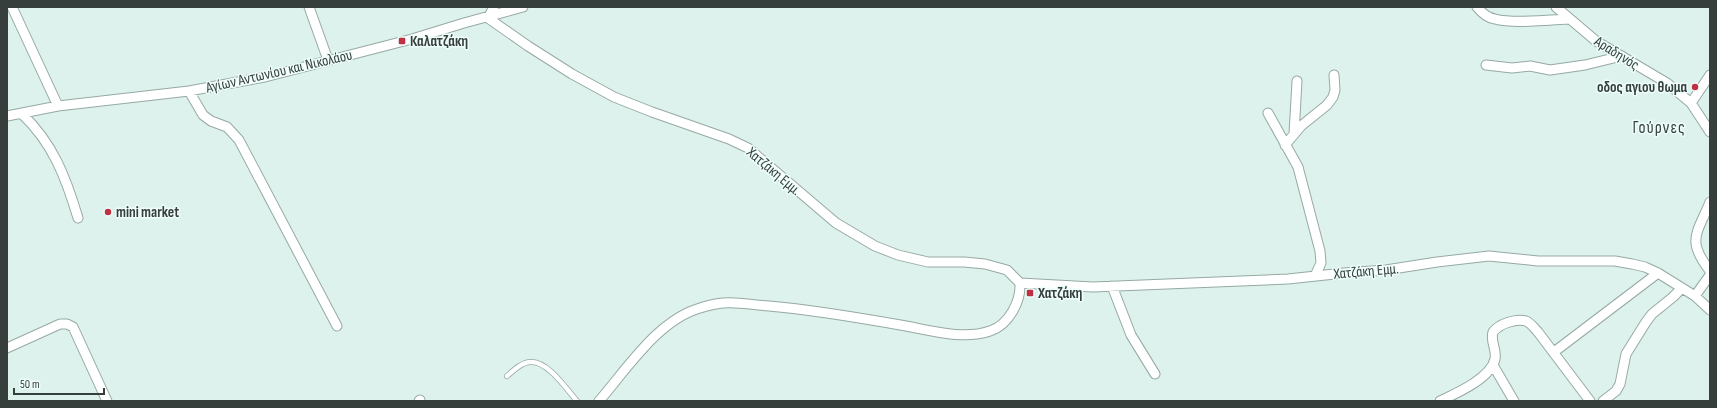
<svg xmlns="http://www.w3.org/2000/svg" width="1717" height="408" viewBox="0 0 1717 408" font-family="'Sofia Sans Condensed',sans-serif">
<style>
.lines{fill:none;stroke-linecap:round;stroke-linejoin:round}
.lane-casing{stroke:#96a9a4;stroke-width:6}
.street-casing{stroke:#96a9a4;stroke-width:11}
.lane{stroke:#fff;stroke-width:4.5}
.street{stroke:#fff;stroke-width:9}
.poi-dot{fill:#c03043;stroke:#eefefa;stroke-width:1.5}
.labels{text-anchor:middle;stroke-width:3;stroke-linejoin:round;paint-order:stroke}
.poi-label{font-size:15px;font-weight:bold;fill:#373f3d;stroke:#eefefa;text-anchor:start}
.street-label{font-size:15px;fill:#373f3d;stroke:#eefefa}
.quarter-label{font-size:17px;letter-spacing:1px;fill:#373f3d;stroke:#eefefa}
</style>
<rect width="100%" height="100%" fill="#ddf2ed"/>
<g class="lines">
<defs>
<path id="lane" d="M507,376C514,370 522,362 531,362C548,361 567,390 577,401"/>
<path id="street" d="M12,7L58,106
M309,7L328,60
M1477,7C1481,12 1488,18 1495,19C1513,24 1549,20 1569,19
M1556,7L1596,41L1667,83L1691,103L1710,132
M488,18L528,46L572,74L614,97L652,112L729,139L748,148L836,223L875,246L898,255L928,262H964L985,264L1007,270L1020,283C1021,301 1009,325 990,331C964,340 933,331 906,326C861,318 815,310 769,306C741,304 728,299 700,308C658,320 627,369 599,401
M488,18L494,7
M1486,65L1512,68L1530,66L1550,70L1585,65L1622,56
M189,91L203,115L211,121L227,127L239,140L337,326
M1691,103L1710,75
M1268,113L1298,167L1320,251L1321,263L1315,276
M22,114C53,143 66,178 78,218
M7,116L58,106L189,91L265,77L412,39L464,23L523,7
M1294,134L1297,81
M1285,145L1301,126L1327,105L1333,97L1335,90L1334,75
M1710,202C1697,234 1686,240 1710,271
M1020,283L1093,287L1288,279L1344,273L1386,270L1437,262L1489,256L1538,261H1615L1632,264L1645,267L1658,273L1695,296L1710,310
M1112,286L1131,335L1155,374
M1695,296L1710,275
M7,348L60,324H67L73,327L107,401
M1554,352L1658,273
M1493,365L1514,401
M419,401L420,400
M1440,401C1457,393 1491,378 1495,359C1497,349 1490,342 1493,332C1499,324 1516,318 1526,321C1531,323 1534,328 1538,332L1590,401
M1603,401L1616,391L1620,384L1626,354L1646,322L1652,314L1673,297L1682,288"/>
</defs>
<use href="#lane" class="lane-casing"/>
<use href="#street" class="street-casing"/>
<use href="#lane" class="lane"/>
<use href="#street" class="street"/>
</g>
<g class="poi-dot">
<rect x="398" y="37" width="8" height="8" rx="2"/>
<circle cx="1695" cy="87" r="4"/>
<circle cx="108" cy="212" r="4"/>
<rect x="1026" y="289" width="8" height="8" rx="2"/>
</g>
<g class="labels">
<g class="poi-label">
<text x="410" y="46">Καλατζάκη</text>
<text x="1687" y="92" text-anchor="end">οδος αγιου θωμα</text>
<text x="116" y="217">mini market</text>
<text x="1038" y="298">Χατζάκη</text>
</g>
<g class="street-label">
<text transform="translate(1617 53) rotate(32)" y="5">Αραδηνός</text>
<text transform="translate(279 71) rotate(-13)" y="5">Αγίων Αντωνίου και Νικολάου</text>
<text transform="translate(774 171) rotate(40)" y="5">Χατζάκη Εμμ.</text>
<text transform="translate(1366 271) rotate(-5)" y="5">Χατζάκη Εμμ.</text>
</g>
<g class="quarter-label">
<text x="1659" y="133">Γούρνες</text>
</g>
</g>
<rect width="1717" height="408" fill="none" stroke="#373f3d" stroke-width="16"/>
<path d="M14 388v6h90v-6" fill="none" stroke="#373f3d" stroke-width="2"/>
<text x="20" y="388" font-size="12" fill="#373f3d" stroke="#eefefa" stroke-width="3" paint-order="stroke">50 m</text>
</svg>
